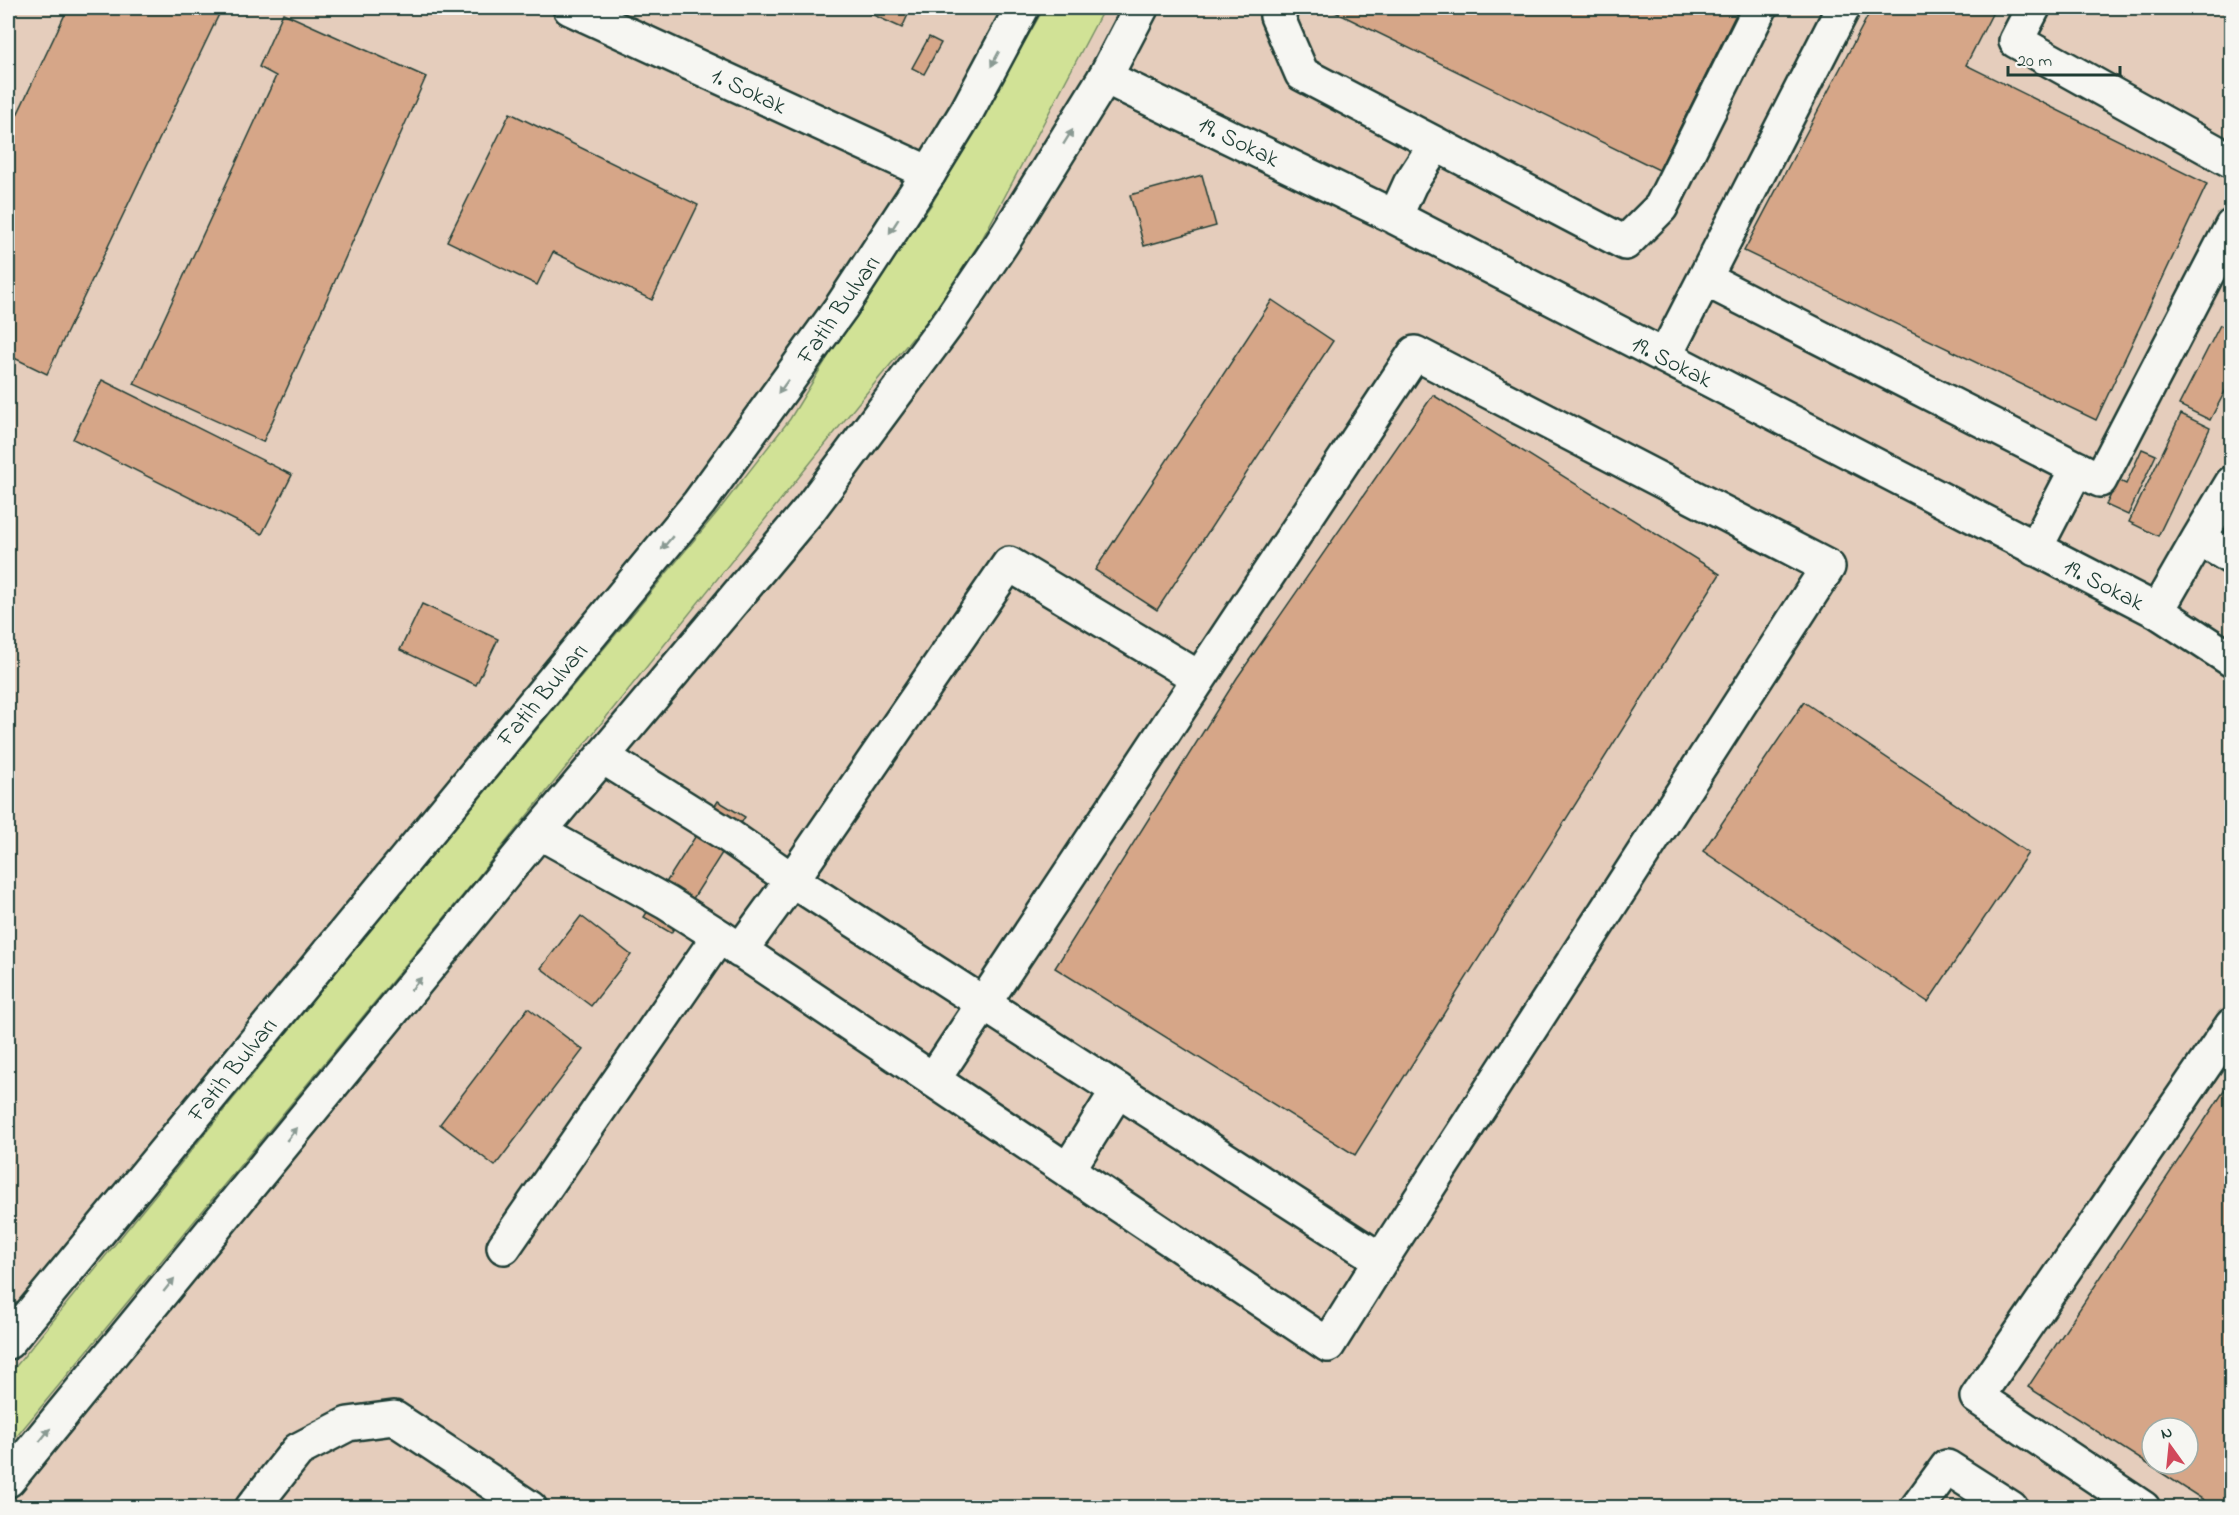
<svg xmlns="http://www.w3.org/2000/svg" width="2239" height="1515" viewBox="0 0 2239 1515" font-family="'Indie Flower',sans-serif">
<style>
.built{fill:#e5cdbc;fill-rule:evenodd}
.green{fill:#d1e296;stroke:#789065;stroke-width:1.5}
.building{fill:#d6a688;stroke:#1f3d34;stroke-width:1.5;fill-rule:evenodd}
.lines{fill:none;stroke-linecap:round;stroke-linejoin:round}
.minor-casing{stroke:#1f3d34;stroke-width:38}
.major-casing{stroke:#1f3d34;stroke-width:38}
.minor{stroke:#f6f6f2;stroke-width:33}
.major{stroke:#f6f6f2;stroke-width:33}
.oneway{fill:#8a9a93}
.labels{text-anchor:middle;stroke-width:4.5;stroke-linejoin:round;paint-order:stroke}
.street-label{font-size:24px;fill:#1f3d34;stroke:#f6f6f2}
</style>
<rect width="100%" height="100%" fill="#ecded2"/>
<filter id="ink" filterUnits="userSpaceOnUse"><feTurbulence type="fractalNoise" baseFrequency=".0167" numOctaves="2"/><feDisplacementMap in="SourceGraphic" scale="12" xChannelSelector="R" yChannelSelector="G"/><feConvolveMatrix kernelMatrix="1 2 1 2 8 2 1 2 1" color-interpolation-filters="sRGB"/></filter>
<g filter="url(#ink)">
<path class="built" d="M8,8H2231V1507H8ZM2152,1428H2188V1464H2152Z"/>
<path class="green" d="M1044,8H1104L1004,198L982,239L932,315L864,396L473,883L8,1447V1376L371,929L719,510L790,419L855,312L931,205Z"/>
<path class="building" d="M68,8H222L47,374L8,355V134Z
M858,8H911L902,28Z
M1327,8H1739L1659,170Z
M1872,8H1995L1966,65L2207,184L2096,420L1744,251Z
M283,13L426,77L263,442L134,384L276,76L259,67Z
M929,37L941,43L924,74L912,68Z
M510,113L698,205L652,300L553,252L537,285L447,241Z
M1202,175L1216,226L1144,246L1130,195Z
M1272,300L1333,341L1157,610L1095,570Z
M2220,325L2232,331V378L2210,420L2179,405Z
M102,380L292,475L262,534L73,439Z
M1433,395L1720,574L1355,1155L1055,968L1237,678Z
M2181,414L2210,428L2158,536L2129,522Z
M2142,449L2156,455L2128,515L2106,505L2118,480L2126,484Z
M422,604L498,639L476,685L400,650Z
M1804,702L2028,853L1928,1002L1703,851Z
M718,801L745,817L671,933L644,917Z
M581,916L631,955L591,1006L541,968Z
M528,1008L583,1050L495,1166L440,1124Z
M2232,1079V1508H2216L2028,1387ZM2152,1428H2188V1464H2152Z"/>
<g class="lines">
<defs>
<path id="minor" d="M570,8L929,173
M1281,8L1277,16L1302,74L1625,243L1661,207L1760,8
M2033,8L2016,41L2232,161
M1105,77L1395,217L2157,611L2232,660
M1395,217L1410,184L1436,144
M1705,279L2100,480L2232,226
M1665,356L1843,8
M2232,483L2199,538L2232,558
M2035,549L2077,468
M2157,611L2199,538
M539,832L667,903L719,936L1328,1345L1381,1260L792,880L726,834L603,757
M740,951L792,880L1009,564L1199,678
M933,1080L1415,353L1828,567L1381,1260
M1068,1170L1118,1090
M504,1247L719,936
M252,1508L298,1450L348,1424L394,1418L530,1508
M1917,1508L1947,1467L2011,1508
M2143,1508L1977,1397L2232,1025"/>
<path id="major" d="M8,1342L699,503L842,306L929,173L967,111L1022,8
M8,1480L539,832L809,510L951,319L1002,243L1105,77L1141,8"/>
</defs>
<use href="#minor" class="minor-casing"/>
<use href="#major" class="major-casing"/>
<use href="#minor" class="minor"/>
<use href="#major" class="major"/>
</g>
<defs><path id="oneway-solid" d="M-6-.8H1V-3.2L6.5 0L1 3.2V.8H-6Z" transform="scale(1.5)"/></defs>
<g class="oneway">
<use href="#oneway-solid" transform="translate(995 59) rotate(118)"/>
<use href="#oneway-solid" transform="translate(1068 137) rotate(-58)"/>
<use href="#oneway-solid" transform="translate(894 226) rotate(123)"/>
<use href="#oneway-solid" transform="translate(783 387) rotate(126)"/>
<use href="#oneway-solid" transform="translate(667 543) rotate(130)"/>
<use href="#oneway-solid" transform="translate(416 984) rotate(-51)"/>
<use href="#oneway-solid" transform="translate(292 1134) rotate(-51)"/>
<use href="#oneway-solid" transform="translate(169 1285) rotate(-51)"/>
<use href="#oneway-solid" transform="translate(45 1435) rotate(-51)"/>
</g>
</g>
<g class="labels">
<g class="street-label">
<text transform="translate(749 90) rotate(25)" y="8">1. Sokak</text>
<text transform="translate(1239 141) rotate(26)" y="8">19. Sokak</text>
<text transform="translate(838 309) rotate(-55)" y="8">Fatih Bulvarı</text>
<text transform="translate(1672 361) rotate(27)" y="8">19. Sokak</text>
<text transform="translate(2104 584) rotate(27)" y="8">19. Sokak</text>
<text transform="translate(542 694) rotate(-50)" y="8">Fatih Bulvarı</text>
<text transform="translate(232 1069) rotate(-51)" y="8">Fatih Bulvarı</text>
</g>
</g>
<rect width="2239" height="1515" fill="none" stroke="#f6f6f2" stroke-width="30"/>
<rect x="15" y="15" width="2209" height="1485" fill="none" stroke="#1f3d34" stroke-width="2" filter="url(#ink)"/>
<g transform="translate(2170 1446) rotate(345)"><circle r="28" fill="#f6f6f2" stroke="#a0aca6" stroke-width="1.5"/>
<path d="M0-4.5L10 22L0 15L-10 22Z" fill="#d1495b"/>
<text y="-9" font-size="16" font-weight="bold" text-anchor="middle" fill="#1f3d34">N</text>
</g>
<path d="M2008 66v9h112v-9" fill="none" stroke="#1f3d34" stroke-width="3"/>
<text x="2017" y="66" font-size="18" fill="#1f3d34" stroke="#f6f6f2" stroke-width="4.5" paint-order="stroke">20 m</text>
</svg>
